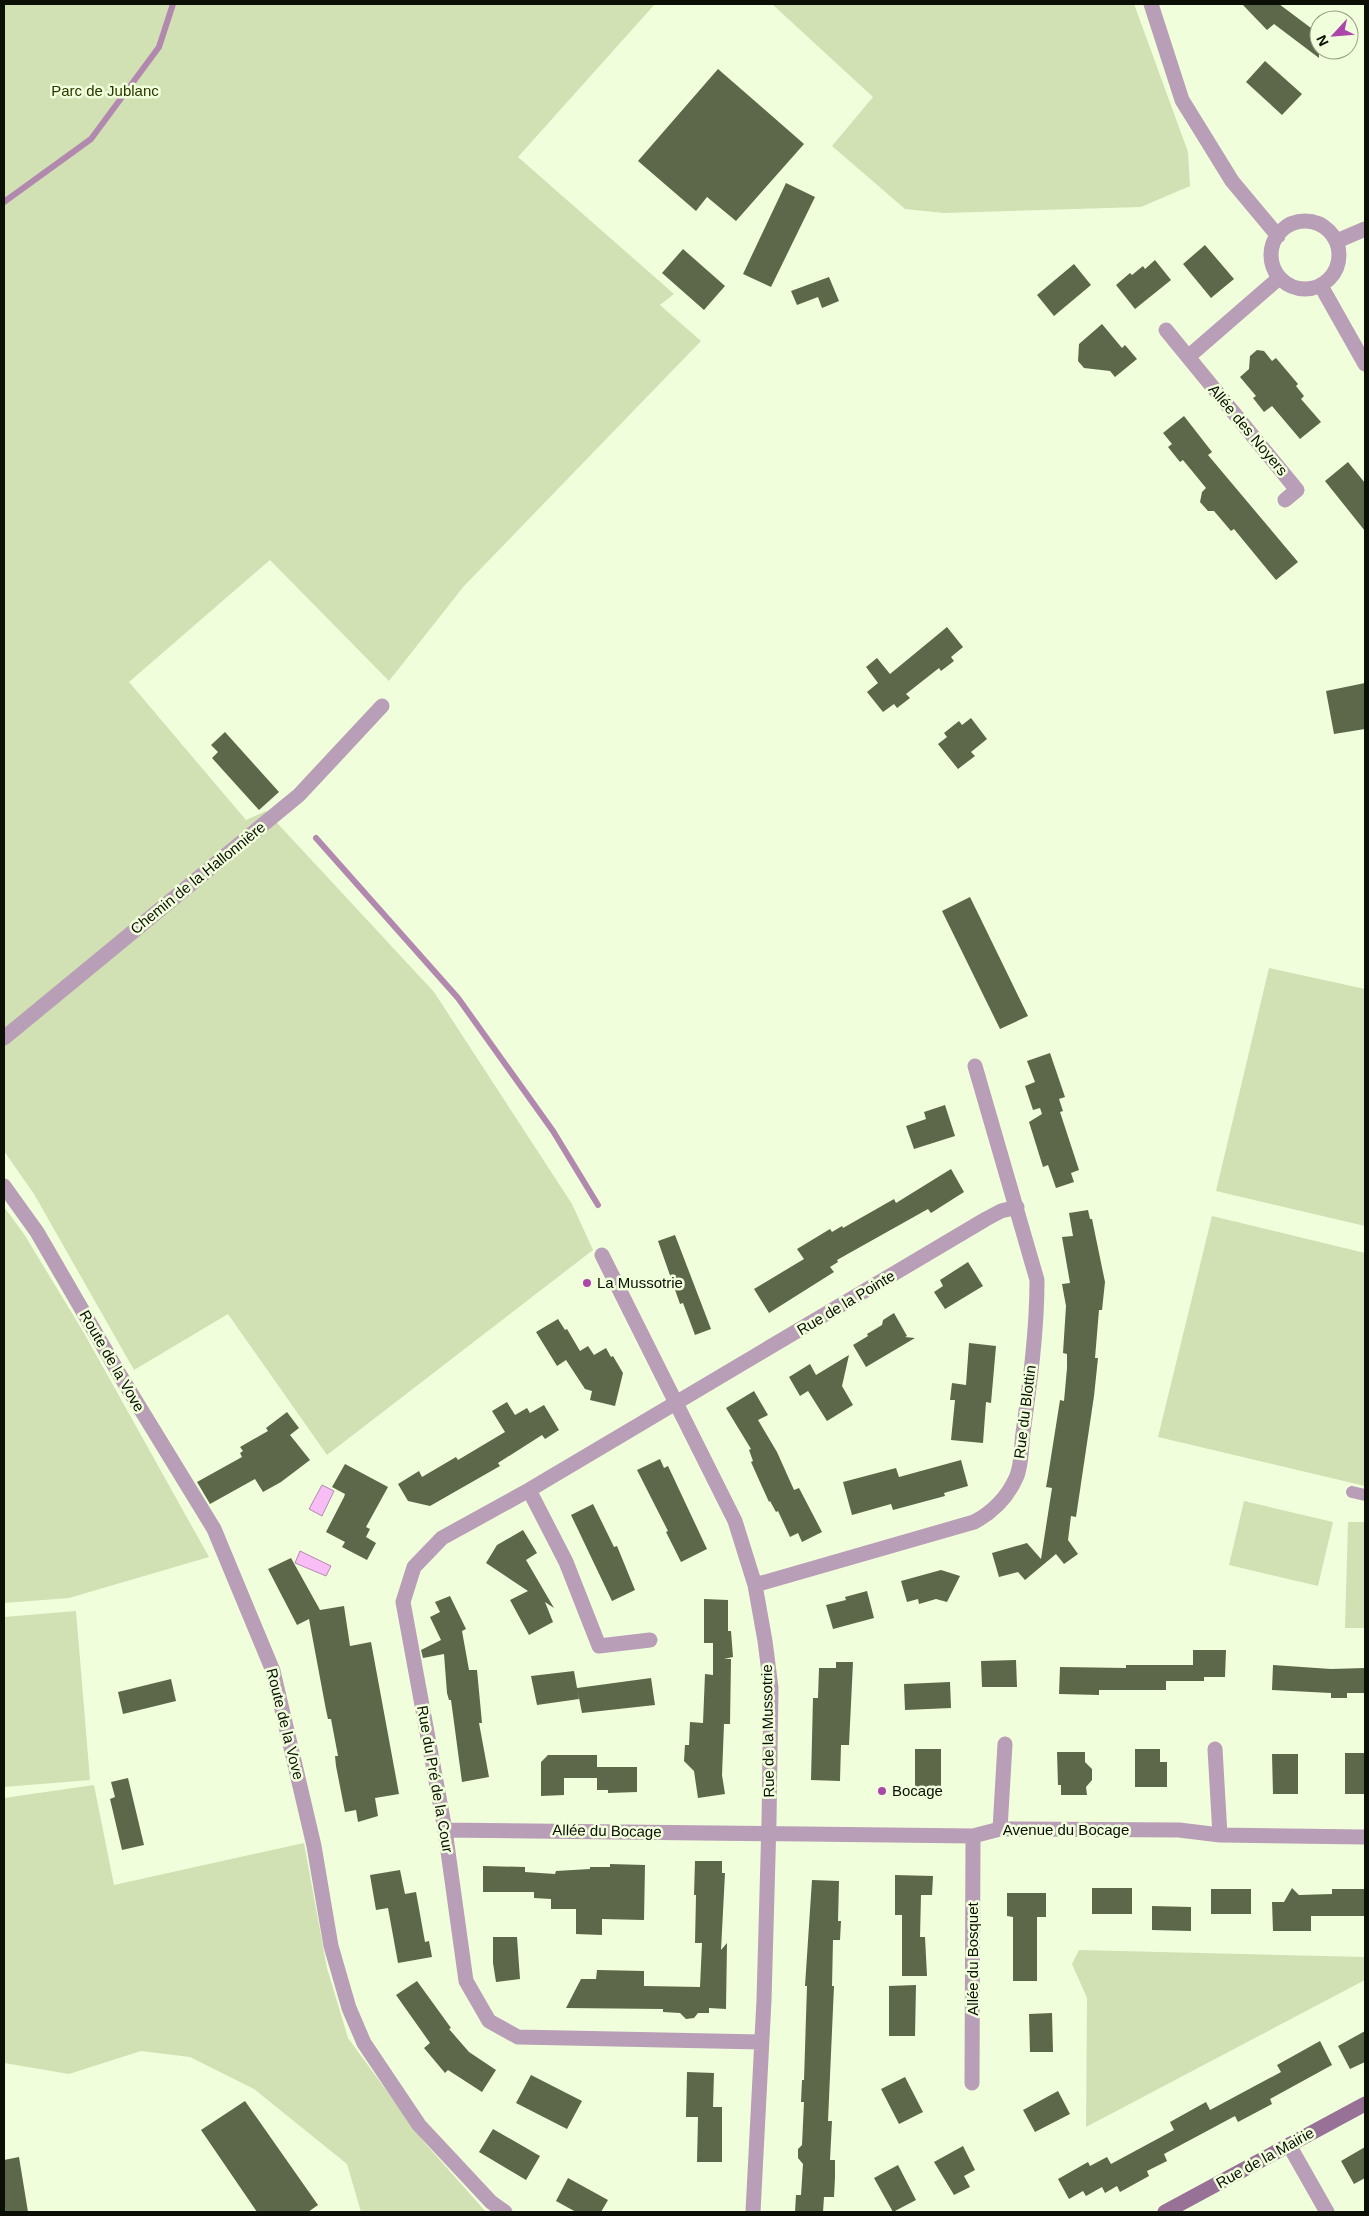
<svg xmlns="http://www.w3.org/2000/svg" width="1369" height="2216" viewBox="0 0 1369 2216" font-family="Helvetica,sans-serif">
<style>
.green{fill:#d1e1b3}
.water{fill:#f9bdf6;stroke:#b289ae}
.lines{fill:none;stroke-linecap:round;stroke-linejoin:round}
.stream{stroke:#b289ae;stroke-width:6}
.building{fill:#5d6749}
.lane{stroke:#b89eb6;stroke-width:12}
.street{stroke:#b89eb6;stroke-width:15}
.secondary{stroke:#987296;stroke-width:15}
.poi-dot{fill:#ac46aa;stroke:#f1fedb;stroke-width:2}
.labels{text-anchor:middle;stroke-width:5;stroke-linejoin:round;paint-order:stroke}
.park-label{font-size:15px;fill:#2b3900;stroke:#f1fedb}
.street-label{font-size:15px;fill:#0b0f05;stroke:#f1fedb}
.poi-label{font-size:15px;fill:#0b0f05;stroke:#f1fedb;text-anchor:start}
</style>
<rect width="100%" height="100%" fill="#f1fedb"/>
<path class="green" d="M4,4H655L518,157L674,294L660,305L701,341L464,586L389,681L270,560L129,682L246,820L266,811L434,992L572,1204L593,1250L327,1455L228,1314L134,1370L34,1194L4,1151Z
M772,4H1134L1188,152L1190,186L1141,207L944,213L905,209L832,146L873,97Z
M1269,968L1365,989V1226L1216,1191Z
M4,1207L24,1234L84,1333L209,1557L69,1598L4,1603Z
M1212,1216L1365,1253V1486L1158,1437Z
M1244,1501L1333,1522L1318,1586L1229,1565Z
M1348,1522H1365V1628H1345Z
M76,1611L90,1780L4,1787V1617Z
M94,1785L114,1885L304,1843L327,1968L348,2038L424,2142L486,2212H361L347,2164L254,2089L190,2057L141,2051L69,2074L4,2063V1798Z
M1079,1950L1365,1957V1980L1086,2127L1087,1998L1072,1964Z"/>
<path class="water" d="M322,1485L334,1491L322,1516L309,1509Z
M300,1551L331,1566L326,1576L295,1563Z"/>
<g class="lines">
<path class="stream" d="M4,202L91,139L159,47L173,4
M316,838L458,998L553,1131L598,1205"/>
</g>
<path class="building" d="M1242,4H1279L1319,34V58L1274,24L1267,30Z
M1265,61L1302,94L1282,115L1246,82Z
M718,69L804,144L736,221L707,197L696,211L638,161Z
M786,183L815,197L771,287L743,274Z
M1205,245L1234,279L1211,298L1183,264Z
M683,249L725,286L704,310L662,273Z
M1155,260L1171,280L1135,309L1116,285L1130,273L1132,275L1143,266L1145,269Z
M1074,264L1091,285L1054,316L1037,295Z
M829,277L839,301L822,308L818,297L797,305L791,291Z
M1102,324L1122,348L1125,345L1137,359L1115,377L1110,371L1084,368L1078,361L1079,344Z
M1257,350L1264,351L1272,361L1276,358L1298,384L1296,386L1304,396L1301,399L1321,422L1300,439L1272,406L1264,412L1253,398L1256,396L1240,377L1249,369L1250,356Z
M1184,416L1212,452L1208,455L1298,562L1276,580L1234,529L1231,531L1214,511H1208L1200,502L1202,492L1206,488L1183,460L1180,462L1168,447L1172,444L1163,433Z
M1348,462L1365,483V531L1325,481Z
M947,627L963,647L951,657L954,661L941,671L939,668L906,694L910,698L897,708L894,704L883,712L867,692L878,683L866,667L877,658L890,674Z
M1365,683V729L1334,734L1326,691Z
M971,718L987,739L971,752L975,756L958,769L938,744L947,737L944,733L959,721L962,725Z
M225,732L279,792L259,810L212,758L218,752L211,745Z
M970,897L1028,1016L1000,1029L942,911Z
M1050,1053L1065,1097L1059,1099L1063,1111L1060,1112L1079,1170L1071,1173L1074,1182L1056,1188L1048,1165L1043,1167L1029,1122L1042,1114L1040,1108L1033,1110L1025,1086L1035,1082L1027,1061Z
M945,1105L955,1136L914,1149L906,1126L926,1119L924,1112Z
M951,1169L964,1192L931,1213L928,1209L837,1260L838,1262L830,1267L834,1272L769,1313L754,1289L804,1259L797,1249L830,1229L832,1232L842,1226L843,1228L894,1199L896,1203Z
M1088,1210L1090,1219H1092L1105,1282L1102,1310H1099L1095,1358H1098L1094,1396L1076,1517L1071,1516L1068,1540L1078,1554L1064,1564L1056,1554L1025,1580L1018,1572L999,1577L992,1553L1027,1543L1041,1559L1052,1488L1046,1487L1048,1476L1060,1400L1064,1401L1067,1368V1354L1063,1353L1066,1306L1062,1284L1070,1283L1062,1237L1073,1236L1069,1213Z
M675,1235L711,1329L695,1335L683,1303L680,1304L658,1241Z
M968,1262L983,1286L945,1309L934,1292L943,1286L940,1280Z
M894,1313L907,1336L905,1337L915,1338L866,1367L853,1345L868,1336L867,1334L882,1325L883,1320Z
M558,1319L565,1330L567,1329L580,1351L588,1346L594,1355L606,1348L611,1357L613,1356L623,1373L615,1406L590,1400L592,1391L585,1389L566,1360L557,1366L536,1332Z
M969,1343L996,1346L991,1403L986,1402L983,1443L951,1440L955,1400H950L952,1383L966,1385Z
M849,1355L842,1386L853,1405L827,1421L808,1391L800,1396L789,1377L810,1364L816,1375Z
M754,1391L768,1415L758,1420L777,1452L794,1490L799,1488L822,1532L802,1542L798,1533L790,1537L778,1511L776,1512L770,1501L769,1502L751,1462L753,1461L749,1450L751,1449L726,1408Z
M507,1402L515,1415L527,1408L530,1413L544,1405L559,1430L545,1439L542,1435L498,1463L500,1466L430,1506L408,1501L398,1484L419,1471L422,1477L456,1457L458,1460L505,1432L492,1411Z
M287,1412L299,1428L290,1435L310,1460L281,1482L263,1492L255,1479L210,1504L197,1482L242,1457L240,1453L243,1451L240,1447L268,1431L266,1428Z
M660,1459L664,1468L668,1466L707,1549L681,1562L666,1532L668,1531L637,1470Z
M961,1460L968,1486L944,1493L945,1496L893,1510L891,1504L852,1515L843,1482L896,1468L899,1477Z
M345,1464L388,1487L366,1527L370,1529L366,1537L376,1543L367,1560L342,1547L345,1542L326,1532L344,1497L345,1494L332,1487Z
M593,1504L614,1547L617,1546L635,1590L612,1601L571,1515Z
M523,1530L537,1553L526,1560L554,1608L545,1602L553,1622L529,1635L510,1600L528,1591L486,1563L497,1545Z
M291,1558L320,1610L344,1606L350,1646L371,1642L399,1794L375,1798L378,1816L358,1822L356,1810L345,1812L336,1766L335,1756H338L331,1719H328L326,1710L309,1619L297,1625L268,1569Z
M941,1570L960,1576L947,1602L936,1599L919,1604L918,1599L907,1602L901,1581Z
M867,1591L874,1618L833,1629L826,1605L846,1600L845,1597Z
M450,1596L466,1629L462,1631L469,1670H477L482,1723H479L489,1777L462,1782L451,1700H449L447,1693L444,1654L423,1658L421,1650L441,1640L430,1617L440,1612L435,1602Z
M704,1599L728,1600V1631H731L733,1657L724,1659H731L730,1724H724L722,1775L725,1794L698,1798L694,1771L684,1761L685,1745H689L690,1722L703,1723L705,1674L713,1675V1643H704Z
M1193,1650H1226L1225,1677H1204V1681H1166V1690H1099V1695L1059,1694L1060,1667L1126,1668V1665H1193Z
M1016,1660L1017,1687H982L981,1661Z
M836,1662H853L849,1745H841L840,1781L811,1780L813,1698H818L819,1668H836Z
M1273,1665L1331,1669L1365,1668V1693H1347V1698H1331V1693L1272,1690Z
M574,1671L579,1699L537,1705L531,1676Z
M651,1678L655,1705L582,1713L577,1688Z
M171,1679L176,1701L123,1714L118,1692Z
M950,1682L951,1708L905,1710L904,1684Z
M915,1749H941V1788H915Z
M1135,1749H1160V1762H1167V1787H1135Z
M1057,1752H1085V1762L1092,1769V1780L1086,1787L1087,1795H1061V1785H1058Z
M1345,1753H1365V1794H1345Z
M1272,1754H1298V1794H1273Z
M548,1755H597V1778H564V1795L541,1796V1762Z
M597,1767H637V1792L608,1793V1790H597Z
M128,1778L144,1845L122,1850L110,1799L115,1797L111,1782Z
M695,1861H722V1873H725L721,1950L727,1943L726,2009L709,2008V2013H698L694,2018L686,2019L680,2013L663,2012V2009L566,2008L581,1979H596L597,1970L644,1971V1986L700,1987L702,1943H695L696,1895H694Z
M610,1864L645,1865L644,1920L602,1919V1935L576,1934V1909H551V1899L534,1898V1892H483V1866L525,1867V1872L555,1874L556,1871L590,1869V1867H610Z
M400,1870L405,1894L416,1892L425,1942L429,1941L432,1957L398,1963L388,1908L376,1910L370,1875Z
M895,1875L933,1876L932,1895H921L920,1937H925L927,1976H902V1915H895Z
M812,1880L839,1881L838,1921H841L840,1940H833L832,1986H834L828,2121H832L830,2160H835V2177L834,2197H824L823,2212H795L796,2195H801L803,2164L798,2158V2149L802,2145L804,2102H801L802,2080H804L807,1986H805Z
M1092,1888H1132V1914H1092Z
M1292,1888L1299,1895L1332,1894V1889H1365V1916H1311V1931H1273L1272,1902H1284Z
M1211,1889H1251V1914H1211Z
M1007,1893H1046V1917H1037V1981H1013V1917L1007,1916Z
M1152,1906L1191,1907V1931L1152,1930Z
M493,1937H517L520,1979L496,1982L493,1963Z
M417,1981L451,2028L449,2029L469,2052L496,2070L482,2092L448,2070L445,2073L424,2048L430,2043L396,1995Z
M916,1985L915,2036H889V1986Z
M1052,2013L1053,2052H1030L1029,2014Z
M1365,2031V2062L1350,2069L1338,2046Z
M1320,2041L1332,2065L1270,2099L1272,2104L1238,2122L1235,2116L1164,2154L1167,2161L1147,2171L1149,2176L1120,2192L1117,2186L1105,2193L1102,2187L1086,2196L1083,2191L1069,2199L1058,2179L1088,2162L1090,2166L1107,2157L1111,2164L1174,2130L1170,2122L1206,2102L1210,2110L1281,2072L1277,2065Z
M687,2072L714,2073L713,2107H722V2162H697L698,2117H686Z
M531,2075L582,2101L567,2129L516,2103Z
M905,2077L923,2112L899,2124L881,2089Z
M1058,2091L1070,2114L1035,2132L1023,2110Z
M245,2101L318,2205L308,2212H257L201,2130Z
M493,2129L540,2156L526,2180L479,2152Z
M963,2146L975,2170L964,2176L970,2187L954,2195L934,2162Z
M1365,2147V2178L1354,2184L1341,2161Z
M19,2157L28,2212H4V2160Z
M898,2165L916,2200L893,2212L874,2178Z
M568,2178L608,2200L601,2212H576L556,2201Z"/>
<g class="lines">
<path class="lane" d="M1352,1492L1365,1495"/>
<path class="street" d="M1151,4L1182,100L1232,181L1278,236
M1271 255a34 34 0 1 1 68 0a34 34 0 1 1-68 0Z
M1337,241L1365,229
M1321,286L1365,364
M1166,330L1297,490L1285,500
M1188,357L1279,278
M4,1038L299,795L382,706
M4,1186L37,1232L121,1377L214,1529L273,1671L314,1846L331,1946L349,2008L364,2043L419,2125L491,2202L505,2212
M602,1255L735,1521L755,1585L765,1641L771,1688L769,1821L764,2000L753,2212
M529,1490L566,1562L599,1646L650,1640
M755,1585L974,1522C993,1512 1007,1498 1016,1478C1022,1466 1021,1447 1023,1433C1030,1382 1037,1331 1037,1280L975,1066
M1215,1749L1220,1835
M1000,1829L1005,1744
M445,1830L973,1836L1000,1829L1179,1830L1220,1835L1365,1837
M761,2042L518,2037L489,2021L466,1981L445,1830L403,1602L414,1567L442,1538L529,1490L986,1219L1001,1211L1017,1207
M972,2083L973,1836
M1289,2145L1327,2212"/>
<path class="secondary" d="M1165,2212L1365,2104"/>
</g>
<g class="poi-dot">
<circle cx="587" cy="1283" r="5"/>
<circle cx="882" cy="1791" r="5"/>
</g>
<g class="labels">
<g class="park-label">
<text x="105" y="96">Parc de Jublanc</text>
</g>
<g class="street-label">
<text transform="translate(1248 430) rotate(50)" y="5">Allée des Noyers</text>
<text transform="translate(198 878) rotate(-39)" y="5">Chemin de la Hallonnière</text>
<text transform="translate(846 1303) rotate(-31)" y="5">Rue de la Pointe</text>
<text transform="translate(112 1361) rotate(60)" y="5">Route de la Vove</text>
<text transform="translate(1025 1412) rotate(-83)" y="5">Rue du Blottin</text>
<text transform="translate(285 1724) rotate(76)" y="5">Route de la Vove</text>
<text transform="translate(768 1731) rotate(-91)" y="5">Rue de la Mussotrie</text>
<text transform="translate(435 1779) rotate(80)" y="5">Rue du Pré de la Cour</text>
<text x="1066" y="1835">Avenue du Bocage</text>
<text transform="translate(607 1831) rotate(1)" y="5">Allée du Bocage</text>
<text transform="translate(973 1959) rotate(-90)" y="5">Allée du Bosquet</text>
<text transform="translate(1265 2158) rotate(-29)" y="5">Rue de la Mairie</text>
</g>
<g class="poi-label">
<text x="597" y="1288">La Mussotrie</text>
<text x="892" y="1796">Bocage</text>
</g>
</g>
<rect width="1369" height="2216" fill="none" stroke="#0b0f05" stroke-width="10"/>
<g transform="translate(1334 35) rotate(244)"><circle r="24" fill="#f1fedb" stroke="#959e85"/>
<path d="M0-4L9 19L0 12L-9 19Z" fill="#ac46aa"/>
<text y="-8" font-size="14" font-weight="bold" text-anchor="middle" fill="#0b0f05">N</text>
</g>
</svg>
